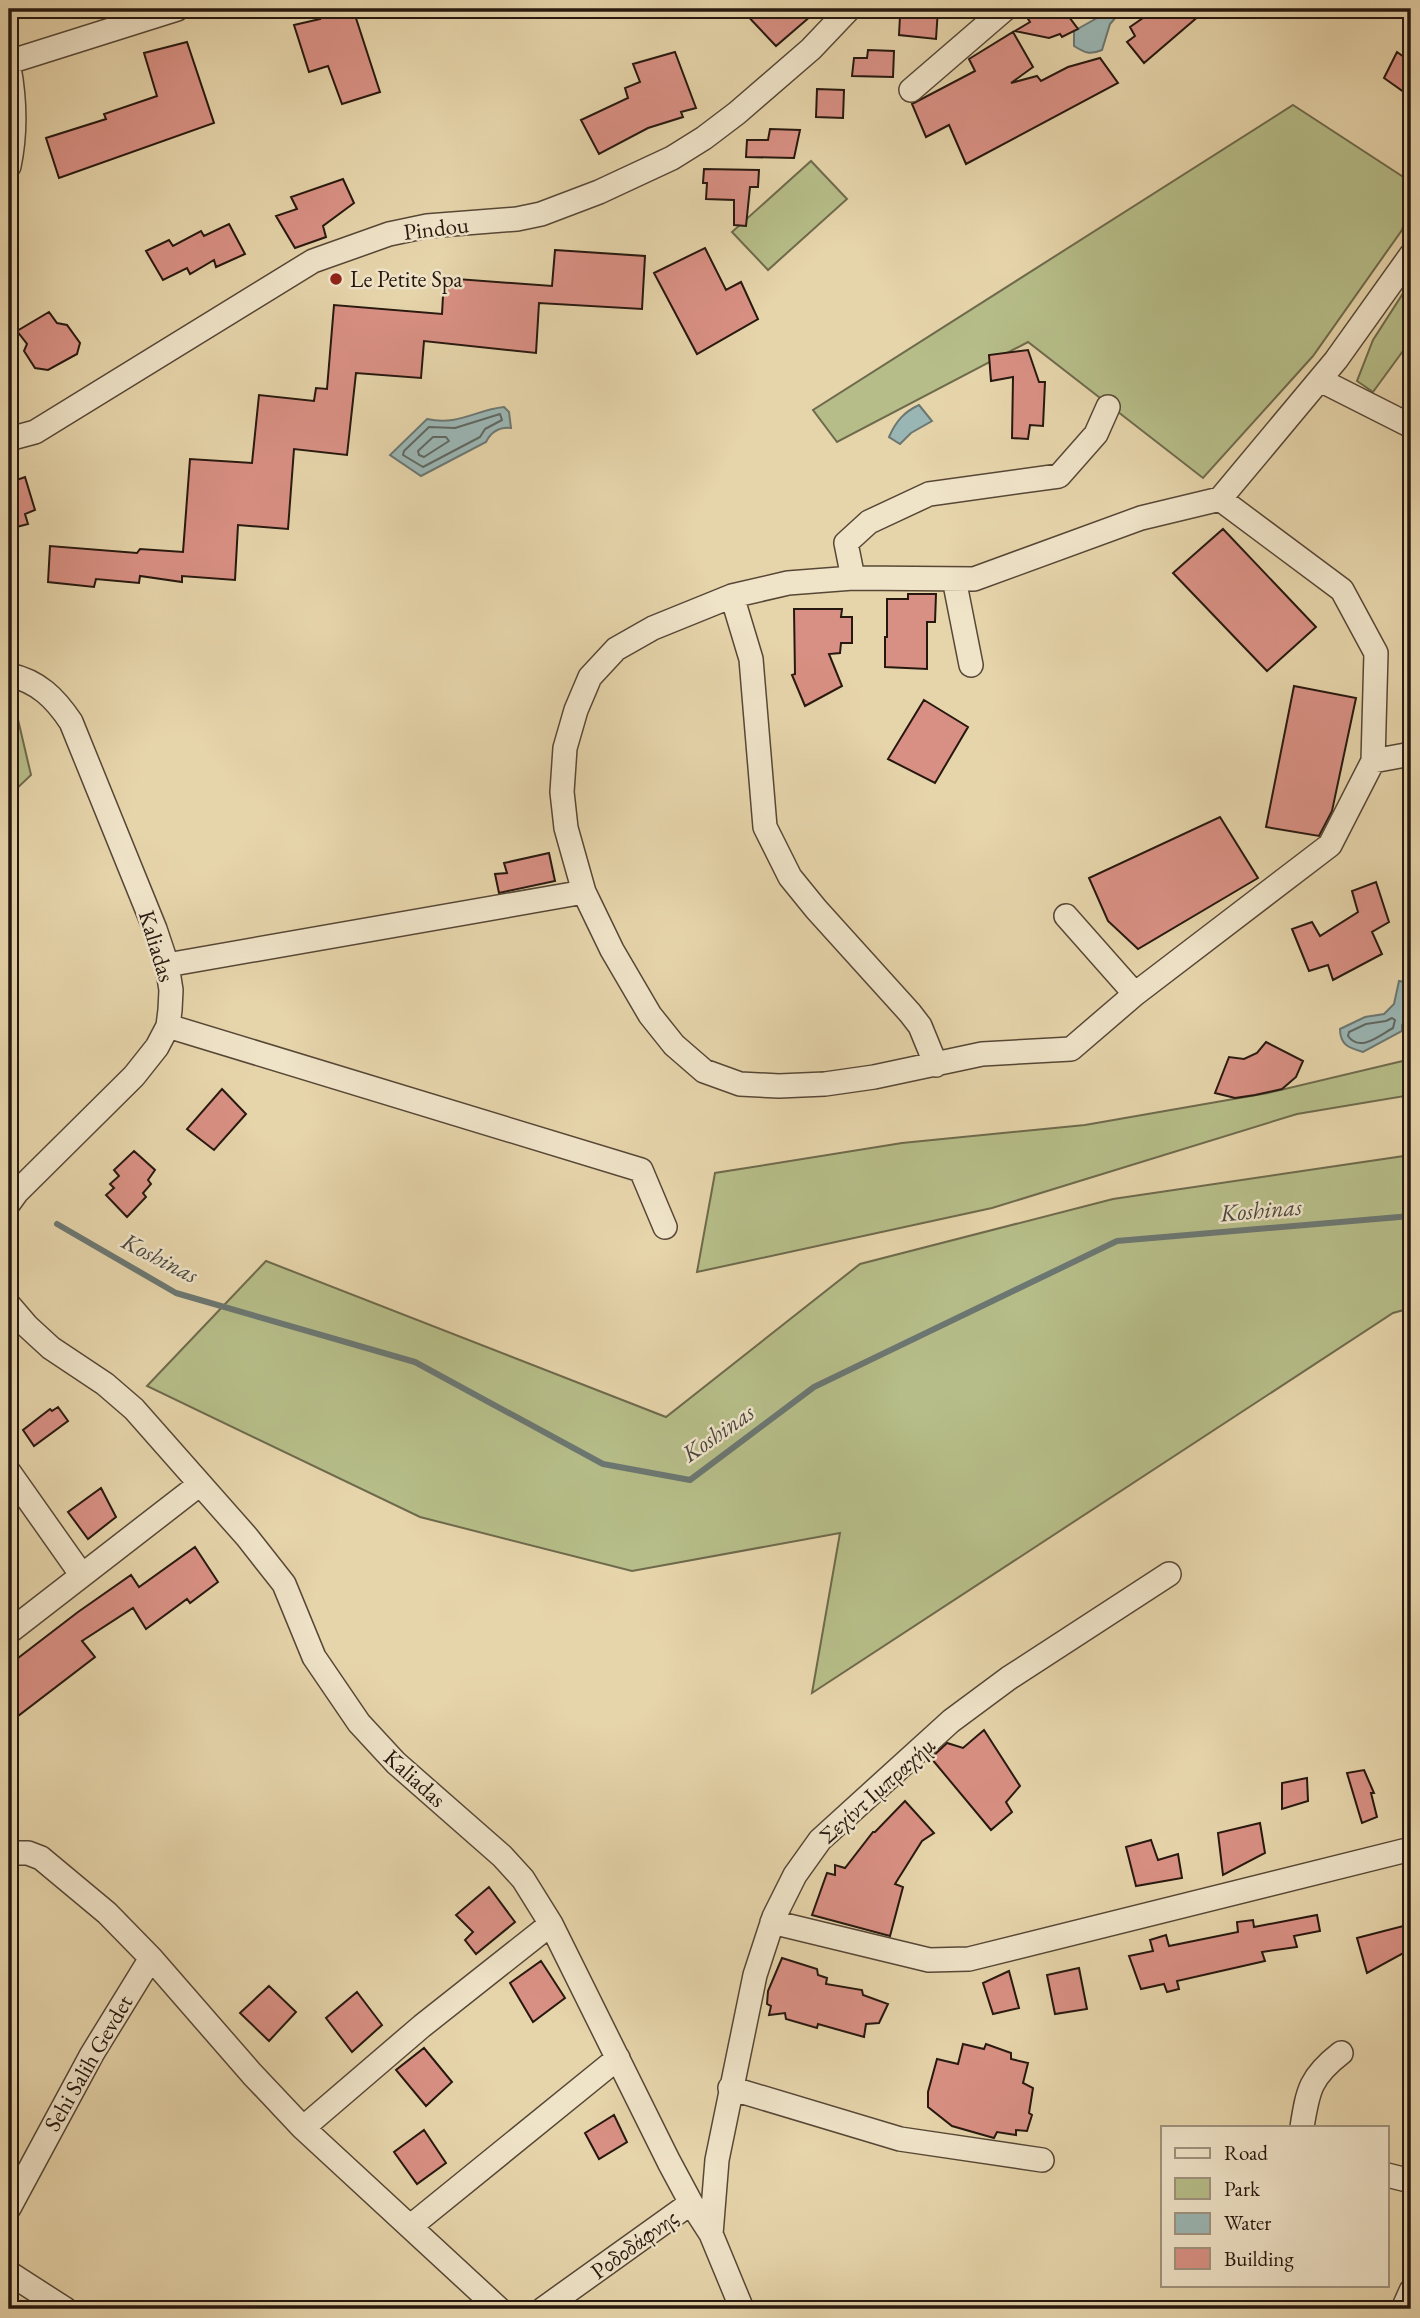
<svg xmlns="http://www.w3.org/2000/svg" width="1420" height="2318" viewBox="0 0 1420 2318" font-family="'EB Garamond',serif">
<style>
.green{fill:#b6bd88;stroke:#6e6a4c;stroke-width:2}
.water{fill:#9ab6b4;stroke:#6c7772;stroke-width:2}
.lines{fill:none;stroke-linecap:round;stroke-linejoin:round}
.shore{stroke:#606762;stroke-width:2}
.stream{stroke:#6c7772;stroke-width:6}
.building{fill:#d99084;stroke:#27180f;stroke-width:2}
.minor-casing{stroke:#574736;stroke-width:26}
.minor{stroke:#efe3c8;stroke-width:23}
.poi-dot{fill:#8f2418;stroke:#efe3c8;stroke-width:2.5}
.labels{text-anchor:middle;stroke-width:5;stroke-linejoin:round;paint-order:stroke}
.street-label{font-size:23px;fill:#27180f;stroke:#efe3c8}
.poi-label{font-size:23px;fill:#27180f;stroke:#efe3c8;text-anchor:start}
.water-label{font-size:24px;font-style:italic;fill:#4a4741;stroke:#efe3c8}
</style>
<rect width="100%" height="100%" fill="#e6d4aa"/>
<filter id="stains"><feTurbulence type="fractalNoise" baseFrequency=".00286" numOctaves="4"/><feColorMatrix values="0 0 0 0 .2 0 0 0 0 .09 0 0 0 0 .02 0 0 0 .5 -.17"/></filter>
<radialGradient id="worn" r=".72"><stop offset=".6" stop-color="#630" stop-opacity="0"/><stop offset="1" stop-color="#630" stop-opacity=".3"/></radialGradient>
<path class="green" d="M1293,105L1411,182V201L1402,230L1313,356L1203,478L1028,342L837,442L813,410Z
M811,161L847,199L768,270L732,232Z
M1411,281V340L1373,392L1357,381L1373,340Z
M16,711L31,775L9,796V714Z
M1411,1059V1095L1297,1114L992,1208L697,1272L715,1173L902,1143L1085,1125L1268,1093Z
M1411,1155V1308L1393,1313L812,1693L840,1533L632,1571L420,1517L147,1386L266,1261L666,1417L860,1264L1113,1199Z"/>
<path class="water" d="M1105,9H1123L1110,24L1102,50C1090,55 1085,53 1074,46V31L1097,18Z
M919,405L932,421L911,433L900,444L889,437C896,421 904,412 919,405Z
M504,407L509,412L511,428C500,427 491,432 486,442L421,476L390,455L427,419C458,426 475,410 504,407Z
M1399,981L1411,983V1016L1402,1025V1031L1363,1052C1349,1048 1340,1045 1340,1029L1365,1017L1384,1014L1394,1004Z"/>
<g class="lines">
<path class="shore" d="M500,414L502,420L485,429L480,437L423,467L403,455L404,451L429,427L455,428Z
M433,437H446L449,441L424,457L419,455L418,451Z
M1392,1018L1395,1020L1393,1028C1380,1035 1360,1053 1348,1036L1349,1032L1366,1024L1386,1021Z"/>
<path class="stream" d="M57,1224L176,1293L415,1362L603,1464L690,1480L814,1387L1117,1241L1411,1216"/>
</g>
<path class="building" d="M316,9H353L380,92L342,104L328,66L309,72L294,25L320,19Z
M741,9H819L776,46Z
M913,9H938L936,39L899,35L900,16L912,17Z
M1034,9H1063L1078,29L1062,37L1060,34L1049,38L1015,31L1030,22L1025,14Z
M1156,9H1207L1144,63L1127,42L1135,36L1130,27Z
M1013,32L1033,67L1011,83L1037,76L1041,81L1068,67L1100,58L1118,83L966,164L949,125L926,137L912,104L975,71L969,59Z
M187,42L214,123L59,178L46,138L106,119L104,114L157,96L144,53Z
M868,50L894,51L893,77L852,76L854,58H867Z
M675,52L696,108L681,112L683,117L648,128L599,154L581,120L628,98L625,88L640,82L633,64Z
M1397,52L1411,62V97L1384,78Z
M817,89L844,90L843,118L816,117Z
M770,129L800,130L794,158L746,157L747,140H768Z
M704,169L759,170L758,187H750L746,226L734,225V200L706,199L707,183H703Z
M343,179L354,203L323,226L326,237L295,248L276,216L297,209L291,197Z
M229,224L245,254L216,267L214,260L190,274L187,268L163,280L146,251L169,240L173,246L201,231L204,236Z
M705,248L726,290L741,282L758,319L697,354L654,273Z
M555,250L645,256L642,309L539,303L536,353L424,341L421,378L356,373L347,455L294,449L288,529L238,525L235,580L182,576V582L140,576L139,583L96,579L94,587L48,582L50,546L137,553L140,549L183,552L190,459L252,463L259,395L314,401L316,388L327,389L334,305L442,314L444,278L552,286Z
M49,312L57,323L67,325L80,343L77,354L48,370L35,368L24,351L27,344L17,331Z
M1028,350L1039,382H1045L1043,426L1030,425L1028,439L1012,438L1013,377L991,381L989,355Z
M12,475L14,481L25,477L35,510L25,514L28,524L9,529V476Z
M1223,529L1316,627L1267,671L1173,573Z
M908,594H936L935,622H927V669L885,667V637H887V599H908Z
M794,609H842L841,617H852V643H841L840,653L829,654L842,686L805,706L792,675L795,674Z
M1294,686L1356,698L1332,811L1319,836L1266,827Z
M924,700L968,727L935,783L888,759Z
M1220,817L1258,878L1138,949L1108,921L1089,878Z
M549,853L555,881L499,893L495,874L507,873L504,863Z
M1376,882L1389,922L1372,932L1382,954L1333,980L1328,965L1309,971L1292,929L1312,922L1320,936L1358,912L1352,891Z
M1266,1042L1303,1061L1296,1077L1282,1089L1255,1095L1235,1098L1215,1093L1229,1057L1244,1059L1257,1053Z
M222,1089L246,1114L214,1150L187,1129Z
M134,1151L155,1170L148,1180L151,1184L143,1193L146,1197L127,1217L106,1195L114,1188L110,1184L119,1176L114,1170Z
M58,1407L68,1421L34,1446L23,1430L50,1409L52,1411Z
M101,1488L116,1517L88,1539L68,1512Z
M195,1547L218,1582L190,1603L187,1599L146,1629L133,1608L82,1641L95,1657L18,1716L9,1705V1665L78,1612L131,1575L139,1587Z
M984,1730L1020,1786L1006,1802L1012,1812L991,1830L931,1758L947,1743L963,1748Z
M1364,1770L1374,1793H1371L1377,1817L1362,1823L1347,1773Z
M1307,1778L1308,1801L1282,1809V1783Z
M905,1801L934,1833L922,1841L895,1884L903,1887L890,1936L812,1915L827,1873L835,1875V1865L845,1868L873,1832H875Z
M1260,1823L1265,1853L1223,1875L1218,1833Z
M1151,1840L1158,1860L1178,1854L1182,1878L1136,1886L1126,1847Z
M489,1887L515,1922L476,1954L465,1940L473,1932L456,1915Z
M1317,1915L1320,1931L1294,1936L1297,1947L1262,1952L1265,1961L1177,1981L1179,1989L1167,1992L1164,1984L1141,1989L1129,1956L1153,1951L1150,1940L1166,1935L1169,1946L1238,1932L1237,1922L1253,1920L1254,1927Z
M1411,1924V1949L1367,1973L1357,1938Z
M782,1958L817,1969L818,1975L827,1978L826,1984L862,1990L863,1995L888,2004L879,2023L866,2024L864,2037L818,2024L817,2028L786,2019L785,2013L769,2015L771,2006L767,2004L768,1991Z
M541,1961L565,1998L533,2022L510,1983Z
M1079,1968L1087,2009L1055,2014L1047,1975Z
M1009,1971L1019,2008L993,2014L983,1983Z
M269,1986L296,2012L269,2041L240,2013Z
M357,1992L382,2025L352,2052L326,2018Z
M963,2044L984,2049L986,2044L1011,2053V2059L1028,2063L1023,2083L1033,2088L1029,2113L1032,2115L1027,2131L1016,2130V2135L997,2132L994,2138L952,2126L928,2107V2092L937,2059L958,2064Z
M424,2048L452,2082L426,2106L396,2070Z
M614,2115L627,2142L599,2159L585,2133Z
M424,2130L446,2163L417,2184L394,2152Z"/>
<g class="lines">
<defs>
<path id="minor" d="M9,62L177,9
M9,67C15,100 16,133 9,166
M911,90L1005,9
M1320,380L1411,426
M9,439L35,432L313,261L389,234L427,226L517,219L541,214L599,192L672,158L704,138L737,113L811,49L849,9
M1220,499L1342,590L1376,653L1373,761L1330,845L1135,994L1071,1049L982,1054L874,1077L825,1084L779,1086L740,1084L704,1071L674,1045L650,1015L612,950L584,892L566,828L562,792L565,748L576,710L590,677L616,649L653,628L732,596L788,583L853,578L974,579L1141,518Z
M1220,499L1336,360L1411,255
M853,578L846,543L869,522L929,494L1059,476L1096,434L1108,407
M954,579L971,665
M732,596L751,659L765,827L790,877L816,909L910,1013L920,1026L936,1065
M9,675C38,681 55,698 71,722L155,929L167,965L171,990L170,1010L168,1026L157,1047L134,1076L17,1192L9,1203
M1373,761L1411,754
M1066,916L1135,994
M167,965L584,892
M168,1026L641,1170L665,1227
M9,1305L27,1326L51,1348L105,1384L134,1409L247,1537L284,1584L314,1657L359,1723L396,1763L502,1856L523,1879L551,1924L669,2162L691,2203L711,2234L742,2309
M9,1472L81,1574
M9,1632L200,1484
M9,1853H28L41,1858L107,1913L151,1958L252,2074L303,2128L499,2309
M772,1922L929,1960L969,1959L1411,1849
M730,2088L900,2139L1042,2160
M1302,2127C1308,2090 1310,2077 1341,2053
M303,2128L422,2026L551,1924
M1387,2175L1411,2181
M9,2208L92,2054L151,1958
M411,2226L618,2058
M711,2234L717,2160L755,1975L774,1917L795,1875L820,1840L951,1721L1009,1678L1169,1574
M9,2273L65,2309
M543,2309L691,2203
M1403,2309L1411,2291"/>
</defs>
<use href="#minor" class="minor-casing"/>
<use href="#minor" class="minor"/>
</g>
<circle class="poi-dot" cx="336" cy="279" r="7"/>
<g class="labels">
<g class="street-label">
<text transform="translate(436 228) rotate(-7)" y="8">Pindou</text>
<text transform="translate(157 946) rotate(73)" y="8">Kaliadas</text>
<text transform="translate(415 1778) rotate(42)" y="8">Kaliadas</text>
<text transform="translate(877 1790) rotate(-42)" y="8">Σεχίντ Ιμπραχήμ</text>
<text transform="translate(88 2063) rotate(-60)" y="8">Sehi Salih Gevdet</text>
<text transform="translate(634 2244) rotate(-36)" y="8">Ροδοδάφνης</text>
</g>
<g class="poi-label">
<text x="350" y="287">Le Petite Spa</text>
</g>
<g class="water-label">
<text transform="translate(1261 1210) rotate(-5)" y="8">Koshinas</text>
<text transform="translate(160 1258) rotate(27)" y="8">Koshinas</text>
<text transform="translate(718 1433) rotate(-35)" y="8">Koshinas</text>
</g>
</g>
<rect width="1420" height="2318" fill="none" stroke="#e6d4aa" stroke-width="35"/>
<rect x="10" y="10" width="1399" height="2297" fill="none" stroke="#27180f" stroke-width="3.5"/>
<rect x="18" y="18" width="1385" height="2283" fill="none" stroke="#27180f" stroke-width="2"/>
<rect x="1161" y="2126" width="228" height="161" fill="#efe3c8" stroke="#9f927e" stroke-width="2"/>
<rect x="1175" y="2148" width="35" height="10" fill="#efe3c8" stroke="#9f927e" stroke-width="2"/>
<text x="1224" y="2160" font-size="21" fill="#27180f">Road</text>
<rect x="1175" y="2178" width="35" height="21" fill="#b6bd88" stroke="#9f927e" stroke-width="2"/>
<text x="1224" y="2196" font-size="21" fill="#27180f">Park</text>
<rect x="1175" y="2213" width="35" height="21" fill="#9ab6b4" stroke="#9f927e" stroke-width="2"/>
<text x="1224" y="2230" font-size="21" fill="#27180f">Water</text>
<rect x="1175" y="2248" width="35" height="21" fill="#d99084" stroke="#9f927e" stroke-width="2"/>
<text x="1224" y="2266" font-size="21" fill="#27180f">Building</text>
<rect width="100%" height="100%" filter="url(#stains)"/>
<rect width="100%" height="100%" fill="url(#worn)"/>
</svg>
